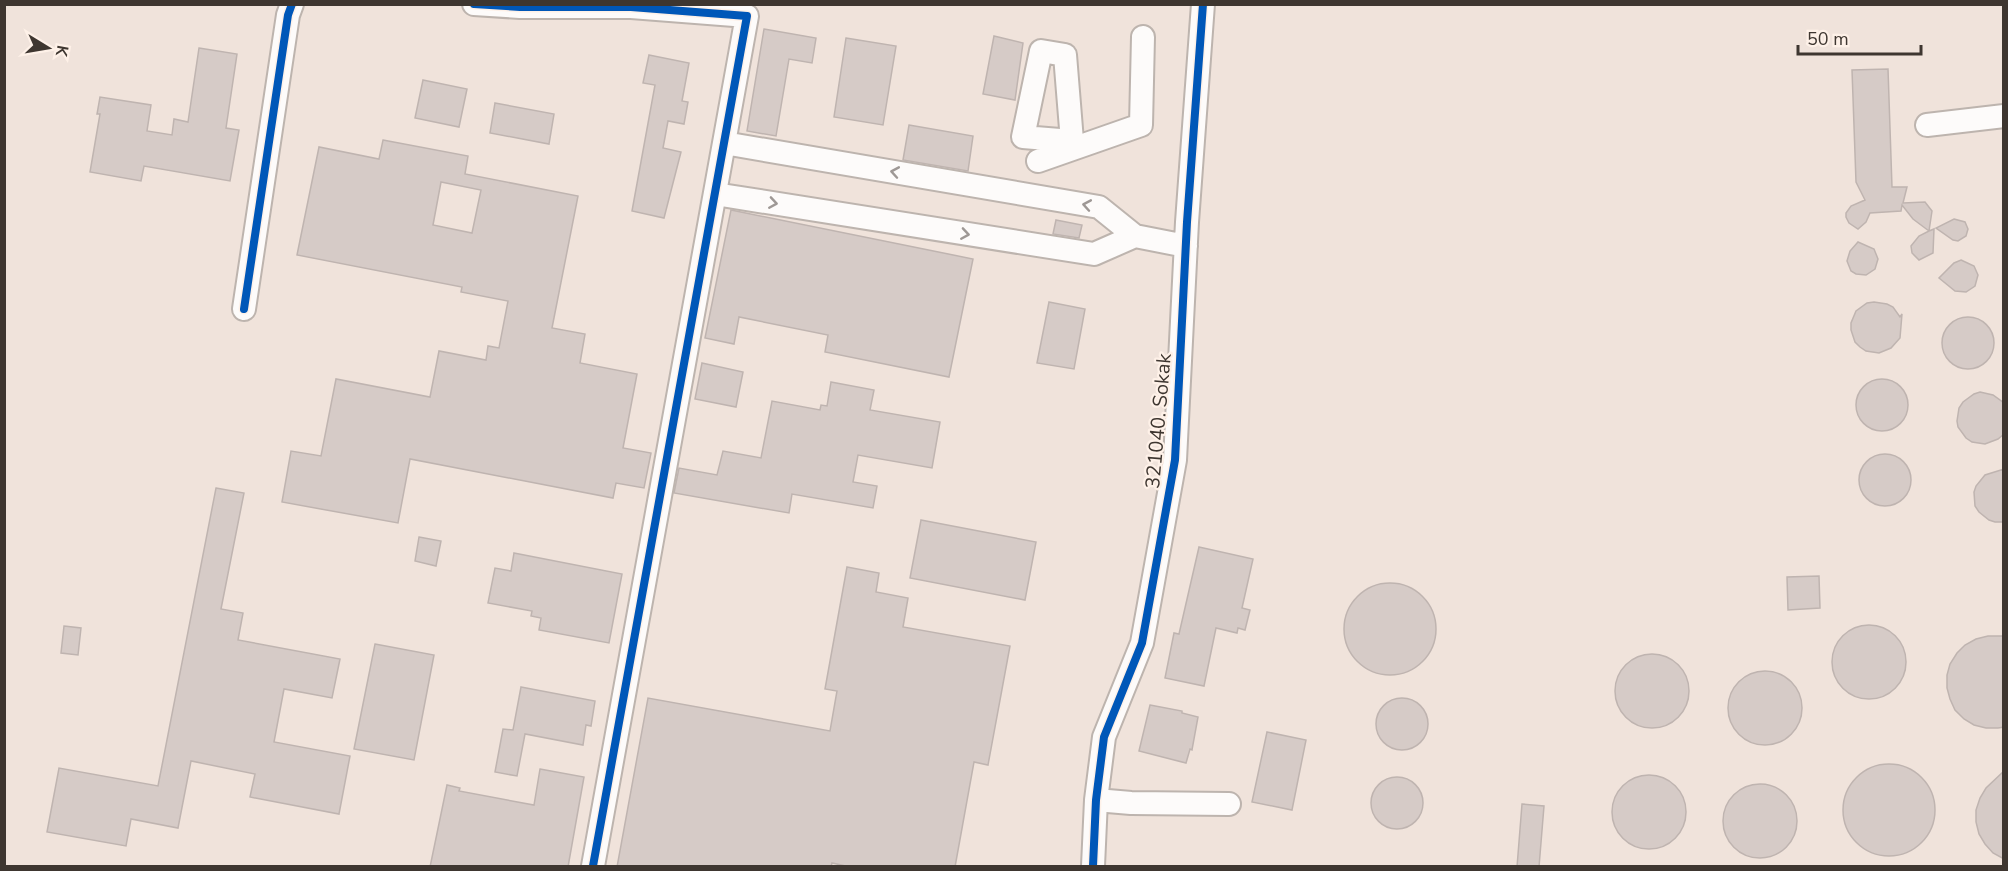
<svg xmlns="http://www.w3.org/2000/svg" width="2008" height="871" viewBox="0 0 2008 871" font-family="'Nunito Sans',sans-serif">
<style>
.building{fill:#d6cbc7;stroke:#bfb4b0;stroke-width:1.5;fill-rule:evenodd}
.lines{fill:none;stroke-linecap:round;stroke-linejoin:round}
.minor-casing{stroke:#bdb4ae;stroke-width:26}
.minor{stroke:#fdfbfa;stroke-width:22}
.cycleway-casing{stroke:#fef1e8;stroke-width:11}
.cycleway{stroke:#0057b8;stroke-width:8}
.oneway{stroke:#9e9895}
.labels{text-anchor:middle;stroke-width:4.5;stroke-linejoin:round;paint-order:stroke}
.street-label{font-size:20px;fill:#3e3630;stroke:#fef1e8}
</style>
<rect width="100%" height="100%" fill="#f0e3db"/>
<path class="building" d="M764,29L816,38L812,63L789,59L776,136L747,131Z
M994,36L1023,43L1015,100L983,94Z
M846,38L896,46L883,125L834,117Z
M199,48L237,54L226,128L239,130L230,181L144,166L141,181L90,172L100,114H97L100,97L151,105L147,131L172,135L174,119L188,122Z
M649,55L689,63L682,101L688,102L684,124L668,121L663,148L681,152L664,218L632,211L655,85L643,83Z
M1888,69L1892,187H1907L1903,203L1925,202L1932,211L1929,231L1934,229L1933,253L1919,260L1912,253L1911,246L1919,236L1929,231L1913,219L1902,205L1901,211L1870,213L1866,222L1858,229L1849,223L1846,217V213L1851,206L1865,200L1856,182L1852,70Z
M423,80L467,89L459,127L415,118Z
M495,103L554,114L549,144L490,133Z
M909,125L973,136L968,171L903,160Z
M383,140L468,156L465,174L578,196L552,328L585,334L580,363L637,374L623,448L651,453L644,488L616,483L613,498L410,459L398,523L282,502L291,451L321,456L336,379L430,397L439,351L486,360L488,346L499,348L508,301L461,292L462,287L297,255L319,147L379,159ZM441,182L481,190L472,233L433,225Z
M731,210L973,259L949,377L825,352L828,335L739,317L734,344L705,338Z
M1954,219L1965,222L1968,229L1966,236L1958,241L1953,240L1936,228Z
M1056,220L1082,225L1079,238L1053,234Z
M1858,242L1874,249L1878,259L1875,269L1866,275L1856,274L1851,271L1847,261L1850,251Z
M1961,260L1974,266L1978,275L1975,286L1966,292L1955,291L1939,278L1954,263Z
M1049,302L1085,309L1074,369L1037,363Z
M1874,302L1887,304L1893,307L1900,317L1902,314L1900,338L1891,348L1879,353L1866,351L1860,347L1855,342L1851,330V323L1856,311L1867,303Z
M1942 343a26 26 0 1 1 52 0a26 26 0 1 1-52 0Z
M702,363L743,372L736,407L695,399Z
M1856 405a26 26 0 1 1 52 0a26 26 0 1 1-52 0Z
M831,382L874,390L870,410L940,422L932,468L858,455L853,482L877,486L873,508L792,494L789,513L674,493L679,468L717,475L723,451L761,458L772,401L820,410L821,405L827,406Z
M1980,392L1993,395L2004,403V434L1998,439L1985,444L1972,442L1966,438L1958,427L1957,421L1959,408L1963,402L1974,394Z
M1859 480a26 26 0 1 1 52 0a26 26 0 1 1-52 0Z
M2004,469V522H1995L1989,520L1979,512L1975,506L1974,492L1976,486L1985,475Z
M216,488L244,493L221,609L243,613L238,640L340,659L332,698L284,689L274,742L350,756L339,814L250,797L255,774L191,761L178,828L131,819L126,846L47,832L59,768L158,786Z
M921,520L1036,542L1025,600L910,578Z
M419,537L441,541L436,566L415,561Z
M1199,547L1253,559L1242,608L1250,610L1245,630L1238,628L1237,633L1216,628L1204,686L1165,678L1174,633L1179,634Z
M514,553L622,574L609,643L539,630L541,618L531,616L532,611L488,603L495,568L511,571Z
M847,567L879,573L876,592L908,598L903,627L1010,646L988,765L974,762L955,867H850L832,863L831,867H617L648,698L830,731L837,691L825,689Z
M1819,576L1820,608L1788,610L1787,577Z
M1344 629a46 46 0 1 1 92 0a46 46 0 1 1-92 0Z
M1832 662a37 37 0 1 1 74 0a37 37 0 1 1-74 0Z
M64,626L81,628L78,655L61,653Z
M1988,636H2004V727L1998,728H1986L1974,725L1964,719L1955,710L1950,699L1947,688V675L1950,664L1957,653L1965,645L1976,639Z
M375,644L434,655L414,760L354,749Z
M1615 691a37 37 0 1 1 74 0a37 37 0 1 1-74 0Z
M1728 708a37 37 0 1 1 74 0a37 37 0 1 1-74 0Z
M521,687L595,701L591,726L586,725L583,745L525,734L517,776L495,772L503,729L513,730Z
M1376 724a26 26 0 1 1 52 0a26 26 0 1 1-52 0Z
M1150,705L1182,711V713L1198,717L1192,750L1190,749L1186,763L1139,751Z
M1267,732L1306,740L1292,810L1252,802Z
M1843 810a46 46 0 1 1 92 0a46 46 0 1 1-92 0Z
M540,769L584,777L568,867H430L447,785L460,788L459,791L534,805Z
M2004,771V859L1993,853L1985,844L1979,834L1976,822V810L1980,798L1986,788Z
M1612 812a37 37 0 1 1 74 0a37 37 0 1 1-74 0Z
M1371 803a26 26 0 1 1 52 0a26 26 0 1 1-52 0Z
M1723 821a37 37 0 1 1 74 0a37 37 0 1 1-74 0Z
M1522,804L1544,806L1539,867H1517Z"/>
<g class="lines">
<defs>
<path id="minor" d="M474,4L520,7H631L747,16L593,866
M1041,51L1065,55L1072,141L1023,137Z
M1927,125L2004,116
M724,143L1099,207L1135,236L1186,246
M1038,161L1141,125L1143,37
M715,194L1094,254L1135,236
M244,309L288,15L292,4
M1096,800L1131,803L1229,804
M1093,866L1096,800L1104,737L1142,643L1175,460L1187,222L1203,4"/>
</defs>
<use href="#minor" class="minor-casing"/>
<use href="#minor" class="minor"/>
<defs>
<path id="cycleway" d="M474,4L520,7H631L747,16L593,866
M244,309L288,15L292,4
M1093,866L1096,800L1104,737L1142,643L1175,460L1187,222L1203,4"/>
</defs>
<use href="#cycleway" class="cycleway-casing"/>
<use href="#cycleway" class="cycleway"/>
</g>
<defs><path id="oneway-chevron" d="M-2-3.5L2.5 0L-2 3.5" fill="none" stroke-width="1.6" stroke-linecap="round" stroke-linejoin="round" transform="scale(1.5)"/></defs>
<g class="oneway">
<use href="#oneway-chevron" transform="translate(895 172) rotate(-170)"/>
<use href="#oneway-chevron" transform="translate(773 203) rotate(9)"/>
<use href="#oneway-chevron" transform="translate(1087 205) rotate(-170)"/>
<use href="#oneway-chevron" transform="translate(965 234) rotate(9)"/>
</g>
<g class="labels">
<g class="street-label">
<text transform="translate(1158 421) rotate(-85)" y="7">321040. Sokak</text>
</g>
</g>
<rect width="2008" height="871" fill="none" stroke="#3e3630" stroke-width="12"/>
<g transform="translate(48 48) rotate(101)" stroke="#fef1e8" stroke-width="4.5" paint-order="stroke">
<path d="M0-4.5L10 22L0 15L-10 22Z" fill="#3e3630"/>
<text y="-9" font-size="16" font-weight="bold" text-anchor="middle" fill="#3e3630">K</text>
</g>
<path d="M1798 45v9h123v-9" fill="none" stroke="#3e3630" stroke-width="3"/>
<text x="1807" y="45" font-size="18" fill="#3e3630" stroke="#fef1e8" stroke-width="4.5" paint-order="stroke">50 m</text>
</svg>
